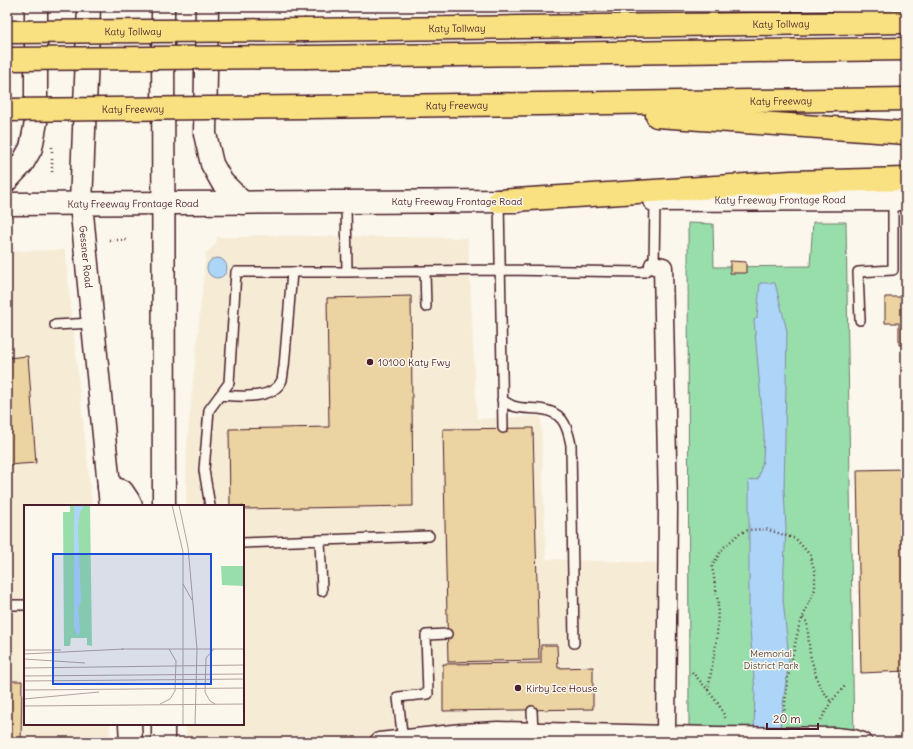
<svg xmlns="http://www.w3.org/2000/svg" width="913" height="749" viewBox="0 0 913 749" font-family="Delius,sans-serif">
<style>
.built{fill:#f6ecd6}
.green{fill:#98deab;stroke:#717e6b}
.water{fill:#add5f7;stroke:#858ca5}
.building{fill:#ecd3a2;stroke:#4a1f2b}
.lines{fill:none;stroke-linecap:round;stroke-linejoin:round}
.service-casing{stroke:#4a1f2b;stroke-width:12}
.minor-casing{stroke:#4a1f2b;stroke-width:21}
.secondary-casing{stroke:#4a1f2b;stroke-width:25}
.motorway-casing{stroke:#4a1f2b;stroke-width:25}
.path{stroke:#4a1f2b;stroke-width:2.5;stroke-dasharray:1 3;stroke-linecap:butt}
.service{stroke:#fbf7ec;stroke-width:9}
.minor{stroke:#fbf7ec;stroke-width:18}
.secondary{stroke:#fbf7ec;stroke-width:22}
.motorway{stroke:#f9e181;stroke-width:22}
.minor-bridge-casing{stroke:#4a1f2b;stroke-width:21;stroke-linecap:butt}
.motorway-bridge-casing{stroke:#4a1f2b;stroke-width:25;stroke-linecap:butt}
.minor-bridge{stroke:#fbf7ec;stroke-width:18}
.motorway-bridge{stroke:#f9e181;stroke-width:22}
.poi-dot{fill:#4a1f2b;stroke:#fbf7ec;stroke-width:1.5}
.labels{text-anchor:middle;stroke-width:3;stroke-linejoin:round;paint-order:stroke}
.street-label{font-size:10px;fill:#4a1f2b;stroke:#fbf7ec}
.poi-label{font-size:10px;fill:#4a1f2b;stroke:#fbf7ec;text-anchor:start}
.park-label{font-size:10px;fill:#5e4f4b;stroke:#fbf7ec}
.inset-road{fill:none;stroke:#b4a19f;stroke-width:1}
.view{fill:#1d4ed8;fill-opacity:0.15;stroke:#1d4ed8;stroke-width:2}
.inset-edge{fill:none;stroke:#4a1f2b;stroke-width:2}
</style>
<rect width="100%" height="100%" fill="#fbf7ec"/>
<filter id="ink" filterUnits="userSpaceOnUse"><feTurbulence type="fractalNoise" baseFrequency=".025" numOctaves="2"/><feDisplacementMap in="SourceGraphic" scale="8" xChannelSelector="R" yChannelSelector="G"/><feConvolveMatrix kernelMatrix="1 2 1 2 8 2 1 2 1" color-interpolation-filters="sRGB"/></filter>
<g filter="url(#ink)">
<path class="built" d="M253,235L468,238L477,419L541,416L546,559L657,563L655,742H187L185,724H243V506H186L187,442L206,252L210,250L216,243L217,237H247Z
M65,250L92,506H25V724H110L111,742H7V251Z"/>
<path class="green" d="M813,222H846L854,742H689L688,223L713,224L714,267L810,266Z"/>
<path class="water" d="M207 268a10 10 0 1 1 20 0a10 10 0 1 1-20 0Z
M760,283H775L787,331L784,490L786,529L784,567L783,599L789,658L780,728L754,733L755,691L749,618V485L748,481L758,479L763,460L764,435L754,320L757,318Z"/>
<path class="building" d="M730,261L746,262V273H730Z
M411,296L413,506L243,509V506H230L229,429L329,427L327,298Z
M885,297H906V345H899V323H885Z
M28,356L36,463L7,465V358Z
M533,428L539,660L448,662L443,429Z
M903,469L906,619V671L861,673L857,470Z
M541,645H557L558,668L593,667V709L443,711V664L541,663Z
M7,681H22L21,742H7Z"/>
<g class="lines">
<defs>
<path id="service" d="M499,201L503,428
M346,202L347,272
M425,271L426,307
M860,320L858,272L893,270V199
M55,325L92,323
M220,395C238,396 273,401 282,380C283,376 283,371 284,367L292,272
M502,400C506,402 510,405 513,406C522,409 530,408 539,409C562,411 567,424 571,445L574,643
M210,506L204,470L209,410L229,383L236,272H347L500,270L644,272L654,265L655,200
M320,540L322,591
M243,543L429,536
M7,605H25
M532,711L533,732
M403,742L398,697L428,694L426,635L447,634"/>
<path id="minor" d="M654,265L663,267L668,508L666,734
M835,737L854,739L863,742
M379,742L462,733L498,731L711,736"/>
<g id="secondary">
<path id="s1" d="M89,7L81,204L111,506"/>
<path d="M163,7L164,506"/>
<path d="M207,7L205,134L212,164L222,182L243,203"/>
<path d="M7,180L22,164L31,148L36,122V7"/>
<path id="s2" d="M654,200L906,199"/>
<path id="s3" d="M7,204L518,201"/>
<path d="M109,487L122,491L128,500L131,506"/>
<path d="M130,724L131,742"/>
<path d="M163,724V742"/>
</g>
<g id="motorway">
<path id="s4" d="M306,30L906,22"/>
<path d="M307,57L906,49"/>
<path id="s5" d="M309,107L906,99"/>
<path d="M657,116L906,133"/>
<path d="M499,201L791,182L906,179"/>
</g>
</defs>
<use href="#service" class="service-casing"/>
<use href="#minor" class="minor-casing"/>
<use href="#secondary" class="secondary-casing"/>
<use href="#motorway" class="motorway-casing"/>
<path class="path" d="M52,147V173
M109,240H129
M803,618L807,622L810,655L819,685L831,702
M692,672L708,690L719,705L726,719
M708,690L717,638L718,602L712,566L723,548L740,533L748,530L766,529L796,539L810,555L815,573V589L799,626L788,677L784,713
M821,720L831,702L845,686"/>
<use href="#service" class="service"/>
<use href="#minor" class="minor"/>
<use href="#secondary" class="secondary"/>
<use href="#motorway" class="motorway"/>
<defs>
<path id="minor-bridge" d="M711,736L835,737"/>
<g id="motorway-bridge">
<path id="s6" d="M7,32L306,30"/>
<path d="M7,59L307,57"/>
<path id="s7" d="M7,110L309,107"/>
</g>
</defs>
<use href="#minor-bridge" class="minor-bridge-casing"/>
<use href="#motorway-bridge" class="motorway-bridge-casing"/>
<use href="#minor-bridge" class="minor-bridge"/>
<use href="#motorway-bridge" class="motorway-bridge"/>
</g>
</g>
<g class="poi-dot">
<circle cx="370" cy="362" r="4"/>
<circle cx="518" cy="688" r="4"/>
</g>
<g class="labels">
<g class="street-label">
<text dy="4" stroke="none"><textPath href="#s4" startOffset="475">Katy Tollway</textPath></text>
<text dy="4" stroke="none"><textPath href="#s4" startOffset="151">Katy Tollway</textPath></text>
<text dy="4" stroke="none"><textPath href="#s6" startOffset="126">Katy Tollway</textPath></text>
<text dy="4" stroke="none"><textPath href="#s5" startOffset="472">Katy Freeway</textPath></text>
<text dy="4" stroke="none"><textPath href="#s5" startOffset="148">Katy Freeway</textPath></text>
<text dy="4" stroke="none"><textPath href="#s7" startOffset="126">Katy Freeway</textPath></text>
<text dy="4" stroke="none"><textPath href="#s2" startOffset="126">Katy Freeway Frontage Road</textPath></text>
<text x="457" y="205">Katy Freeway Frontage Road</text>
<text dy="4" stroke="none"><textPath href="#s3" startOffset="126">Katy Freeway Frontage Road</textPath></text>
<text dy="4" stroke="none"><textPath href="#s1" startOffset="250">Gessner Road</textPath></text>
</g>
<g class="poi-label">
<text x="378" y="366">10100 Katy Fwy</text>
<text x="526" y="692">Kirby Ice House</text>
</g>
<g class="park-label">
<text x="771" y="657">Memorial<tspan x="771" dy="12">District Park</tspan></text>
</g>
</g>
<g transform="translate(24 505)">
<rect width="220" height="220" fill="#fbf7ec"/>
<path d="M46,0H66L68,141L63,140V133H47L46,141H40L39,7H46ZM197,61H220V81L198,80Z" fill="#98deab"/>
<path d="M50,0H61L56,7L54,22L57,96L54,104L56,124L55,130H53L50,122Z" fill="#add5f7"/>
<path class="inset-road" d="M148,0L159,47V220M155,0L164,42L173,144L171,220M159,79L168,95M97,144H220M190,144L182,153L181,187L186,196L191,199M0,145H37M0,149L100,144M0,154L61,158M0,163L220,160M0,171L220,169M0,176L220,174M0,185L220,183M0,194L75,187M136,199L146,194L151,186L152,156L145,144M0,201L220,199"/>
<path class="view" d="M29,49H187V179H29Z"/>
<rect width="220" height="220" class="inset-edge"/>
</g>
<rect width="913" height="749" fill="none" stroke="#fbf7ec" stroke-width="24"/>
<rect x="12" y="12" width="889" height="725" fill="none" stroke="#4a1f2b" stroke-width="1.5" filter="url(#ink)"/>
<path d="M767 723v6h51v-6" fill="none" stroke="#4a1f2b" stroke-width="2"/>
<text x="773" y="723" font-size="12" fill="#4a1f2b" stroke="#fbf7ec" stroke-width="3" paint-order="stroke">20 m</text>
</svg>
